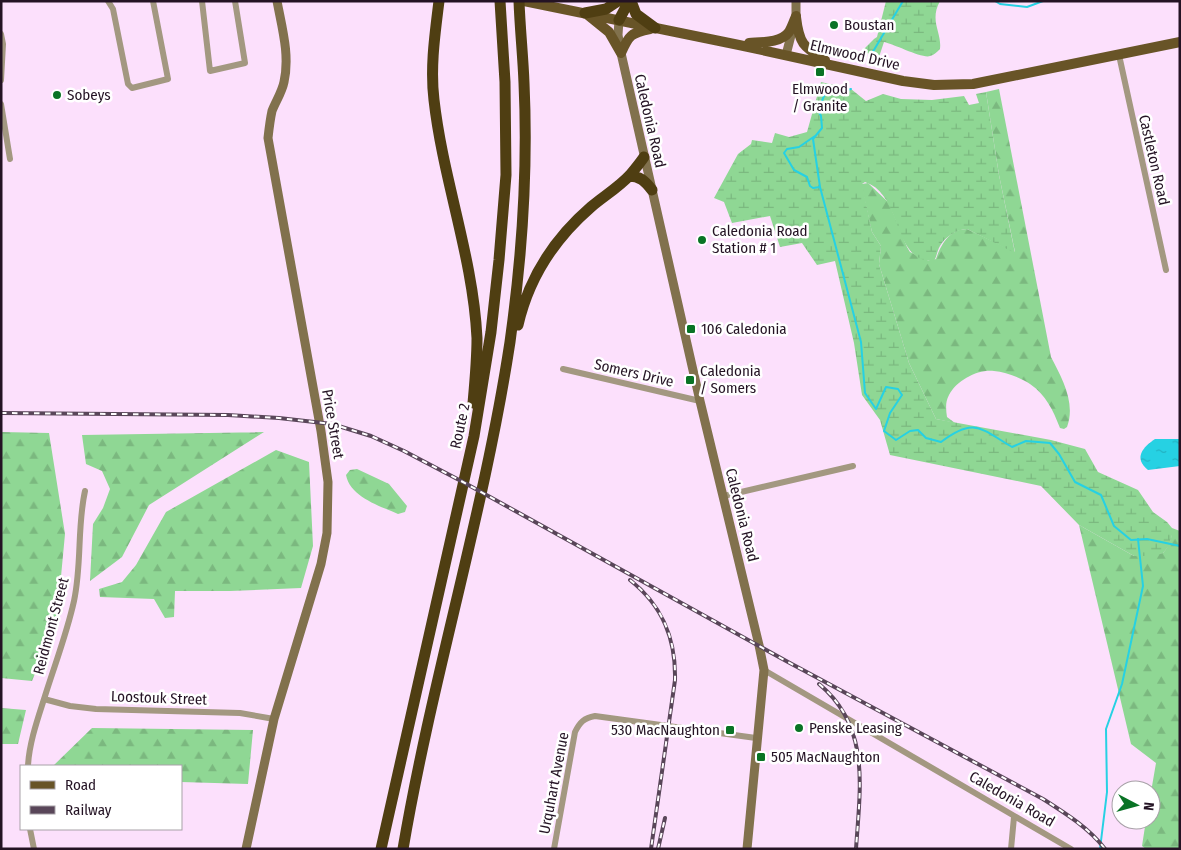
<svg xmlns="http://www.w3.org/2000/svg" width="1181" height="850" viewBox="0 0 1181 850" font-family="'Fira Sans Condensed',sans-serif">
<style>
.forest{fill:url(#forest-firs)}
.wetland{fill:url(#wetland-marsh)}
.water{fill:url(#water-ripples)}
.lines{fill:none;stroke-linecap:round;stroke-linejoin:round}
.stream{stroke:#26d1e3;stroke-width:2}
.street{stroke:#a39881;stroke-width:6}
.secondary{stroke:#81714d;stroke-width:9}
.primary{stroke:#685427;stroke-width:10}
.highway{stroke:#4f3e12;stroke-width:11}
.rail-casing{stroke:#594659;stroke-width:4}
.rail{stroke:#fff;stroke-width:2;stroke-dasharray:5.5;stroke-linecap:butt}
.poi-dot{fill:#097325;stroke:#fff;stroke-width:2}
.labels{text-anchor:middle;stroke-width:5;stroke-linejoin:round;paint-order:stroke}
.poi-label{font-size:15px;fill:#241324;stroke:#fff;text-anchor:start}
.street-label{font-size:15px;fill:#241324;stroke:#fff}
</style>
<defs>
<pattern id="forest-firs" width="22" height="20" patternUnits="userSpaceOnUse" patternTransform="scale(1.25)"><rect width="22" height="20" fill="#8fd794"/><path d="M5 1l3.5 6h-7zM16 11l3.5 6h-7z" fill="#7bb87f"/></pattern>
<pattern id="wetland-marsh" width="20" height="14" patternUnits="userSpaceOnUse" patternTransform="scale(1.25)"><rect width="20" height="14" fill="#8fd794"/><path d="M1 5h8M5 5V1M11 12h8M15 12V8" fill="none" stroke="#7bb87f"/></pattern>
<pattern id="water-ripples" width="26" height="14" patternUnits="userSpaceOnUse" patternTransform="scale(1.25)"><rect width="26" height="14" fill="#26d1e3"/><path d="M2 4q2-2 4 0t4 0M15 11q2-2 4 0t4 0" fill="none" stroke="#22b3c3"/></pattern>
</defs>
<rect width="100%" height="100%" fill="#fce0fc"/>
<path class="forest" d="M999,89L1051,357C1062,378 1076,403 1067,427L1064,429L1060,428C1053,410 1046,395 1030,384C1021,378 1006,372 994,371C978,369 957,380 949,395C945,402 946,410 947,417L955,423L936,419L909,363L879,264L881,246L872,232L862,188V184L868,183L889,203L907,247L910,252L929,261L936,259C941,244 950,229 967,229L1015,252L999,175L986,92Z
M1,432L49,433L65,534L57,619L32,681L1,678Z
M264,432L149,505L122,557L90,581L93,524L103,508L110,489L102,471L86,464L82,435Z
M276,450L309,462L313,546L301,588L230,591H175L174,617L165,618L154,599L100,597L99,589L122,582L136,565L166,512Z
M357,469L389,484L407,506L405,512L398,514C380,506 350,497 346,475L350,470Z
M1079,525L1134,556L1163,553C1170,545 1172,538 1172,528L1180,531V849H1146L1142,846L1146,820H1151V792L1156,763L1131,744Z
M1,708L26,710L18,744H1Z
M92,728L253,730L248,784L181,782V766H53Z"/>
<path class="wetland" d="M886,1H940C929,21 942,32 940,49C937,52 934,55 930,56C923,59 894,44 884,42L879,57L864,52L863,50L874,39L877,37Z
M821,82L851,89L866,101L883,94L901,99L932,100L964,96L969,105L979,103L976,94L986,92L999,175L1015,253L967,229C957,229 945,237 940,246C937,251 937,256 934,261C891,262 904,195 865,182L862,184L872,232L881,246L879,264L909,363L936,419L1051,440L1085,449L1098,472L1138,490L1153,512L1167,522L1172,528V535L1169,546L1163,553L1152,556H1134L1079,525L1041,486L890,455L880,420L862,395L854,343L835,261L817,265L802,243L780,247L770,216L732,223L724,202L714,198L738,154L751,144L752,140L772,143L775,133L789,137L807,132Z"/>
<path class="water" d="M1155,439H1180V466L1148,470C1133,458 1143,447 1155,439Z"/>
<g class="lines">
<path class="stream" d="M995,1L1000,4L1027,7L1043,1
M871,55L903,1
M851,89L844,91L832,86L827,89L818,110L821,116L822,128L813,139L820,187L861,342L865,393L876,409L886,387L898,389L902,395L890,413L884,431L896,440L910,431L918,430L926,438L941,442C974,417 980,428 1012,447L1026,441L1050,443L1059,454L1075,482L1101,495L1114,526L1131,540L1147,539L1180,546
M815,136L799,147L787,149L784,153L794,170L807,177L810,186L813,188L820,187
M1100,849L1107,792L1106,729L1122,684L1143,586L1138,539"/>
<path class="street" d="M108,1L113,9L128,84L132,88L168,79L153,1
M202,1L210,71L245,63L235,1
M1,34L3,44L1,80
M1119,55L1166,270
M1,104L10,159
M563,369L700,401
M724,496L853,466
M764,670L1071,849
M44,699L70,706L96,709L240,713L274,719
M28,766C29,743 38,718 45,696C55,664 67,633 74,601C82,564 77,527 85,491
M30,829L34,849
M554,849L575,732C580,722 584,718 595,716L756,738
M1011,849L1014,817"/>
<path class="secondary" d="M619,20L618,35L621,53L700,401L759,645L764,670L747,849
M786,55L796,16V1
M246,849L274,719L321,564L327,533L328,482L321,431L268,138C269,129 270,120 272,111C276,101 282,92 284,82C290,55 282,28 277,1"/>
<path class="primary" d="M524,1L739,45L903,81L934,85L973,84L1180,42
M588,15L609,32L621,53
M796,17C799,43 803,47 825,60
M749,43C761,42 781,43 789,32C792,27 794,21 796,16
M621,53C629,35 631,33 650,29"/>
<path class="highway" d="M439,1C435,34 430,67 434,100C443,180 473,257 477,338C477,360 475,381 473,403
M631,1L636,14L655,28
M585,13L606,9L618,1
M619,20L629,1
M629,176C640,176 645,181 652,190
M518,325C529,277 554,239 591,207C604,196 619,187 630,175C635,169 640,163 644,157
M381,849L474,436L491,332L499,260L506,175L505,82L500,1
M403,849C432,678 484,513 510,342C522,257 528,169 524,83C523,56 520,29 519,1"/>
<defs>
<path id="rail" d="M1,413L228,415L279,418L332,424L371,436L404,451L463,482L788,662L1043,799C1065,813 1089,828 1105,849
M630,580C663,606 676,639 675,680L651,849
M819,684C871,727 860,788 856,849
M658,849L665,818"/>
</defs>
<use href="#rail" class="rail-casing"/>
<use href="#rail" class="rail"/>
</g>
<g class="poi-dot">
<circle cx="834" cy="25" r="5"/>
<rect x="815" y="67" width="10" height="10" rx="2.5"/>
<circle cx="57" cy="95" r="5"/>
<circle cx="702" cy="240" r="5"/>
<rect x="686" y="324" width="10" height="10" rx="2.5"/>
<rect x="685" y="375" width="10" height="10" rx="2.5"/>
<circle cx="799" cy="728" r="5"/>
<rect x="725" y="725" width="10" height="10" rx="2.5"/>
<rect x="756" y="752" width="10" height="10" rx="2.5"/>
</g>
<g class="labels">
<g class="poi-label">
<text x="844" y="30">Boustan</text>
<text x="820" y="94" text-anchor="middle">Elmwood<tspan x="820" dy="17">/ Granite</tspan></text>
<text x="67" y="100">Sobeys</text>
<text x="712" y="236">Caledonia Road<tspan x="712" dy="17">Station # 1</tspan></text>
<text x="701" y="334">106 Caledonia</text>
<text x="700" y="376">Caledonia<tspan x="700" dy="17">/ Somers</tspan></text>
<text x="809" y="733">Penske Leasing</text>
<text x="720" y="735" text-anchor="end">530 MacNaughton</text>
<text x="771" y="762">505 MacNaughton</text>
</g>
<g class="street-label">
<text transform="translate(855 55) rotate(13)" y="5">Elmwood Drive</text>
<text transform="translate(650 121) rotate(77)" y="5">Caledonia Road</text>
<text transform="translate(1154 160) rotate(77)" y="5">Castleton Road</text>
<text transform="translate(634 373) rotate(13)" y="5">Somers Drive</text>
<text transform="translate(333 424) rotate(80)" y="5">Price Street</text>
<text transform="translate(460 426) rotate(-78)" y="5">Route 2</text>
<text transform="translate(742 515) rotate(76)" y="5">Caledonia Road</text>
<text transform="translate(51 626) rotate(-75)" y="5">Reidmont Street</text>
<text transform="translate(159 698) rotate(2)" y="5">Loostouk Street</text>
<text transform="translate(554 783) rotate(-79)" y="5">Urquhart Avenue</text>
<text transform="translate(1012 799) rotate(30)" y="5">Caledonia Road</text>
</g>
</g>
<rect width="1181" height="850" fill="none" stroke="#241324" stroke-width="5"/>
<rect x="20" y="765" width="162" height="65" fill="#ffffff" stroke="#a7a1a7"/>
<rect x="30" y="781" width="25" height="8" fill="#685427" stroke="#a7a1a7"/>
<text x="65" y="790" font-size="15" fill="#241324">Road</text>
<rect x="30" y="806" width="25" height="8" fill="#594659" stroke="#a7a1a7"/>
<text x="65" y="815" font-size="15" fill="#241324">Railway</text>
<g transform="translate(1136 805) rotate(96)"><circle r="24" fill="#ffffff" stroke="#a7a1a7"/>
<path d="M0-4L9 19L0 12L-9 19Z" fill="#097325"/>
<text y="-8" font-size="14" font-weight="bold" text-anchor="middle" fill="#241324">N</text>
</g>
</svg>
